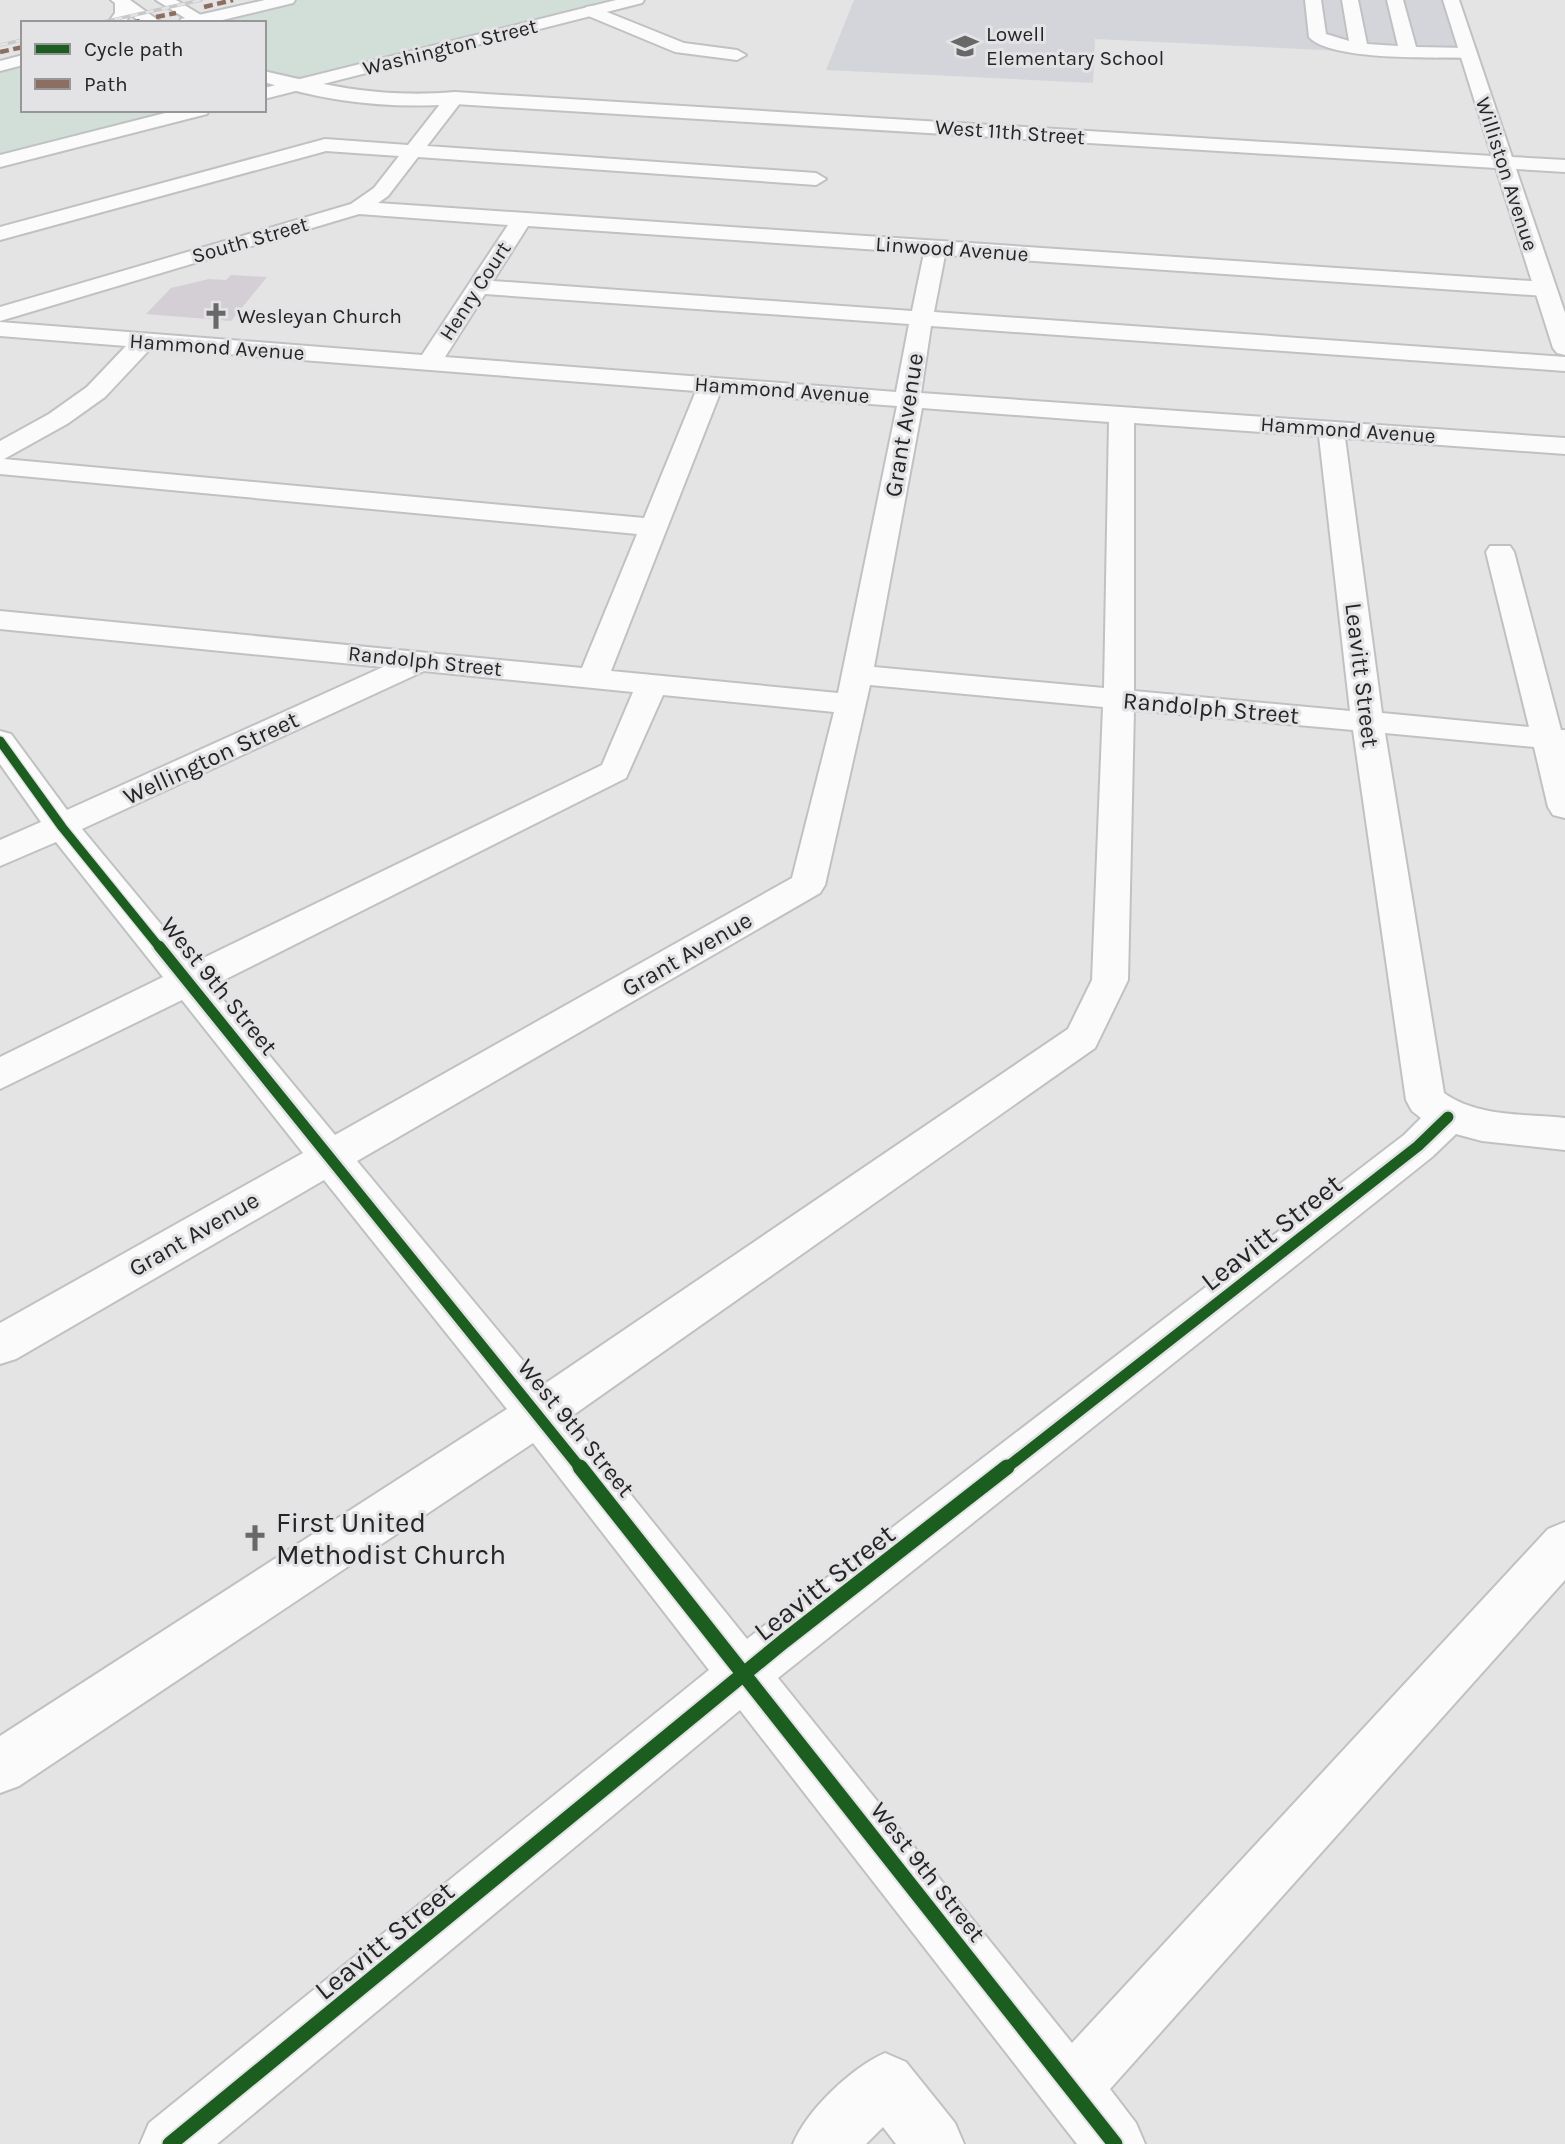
<svg xmlns="http://www.w3.org/2000/svg" width="1565" height="2144" viewBox="0 0 1565 2144" font-family="Karla,sans-serif">
<style>
.built{fill:#d3d5da}
.green{fill:#d2dfd8}
.building{fill:#d4ced5}
.lines{fill:none;stroke-linecap:round;stroke-linejoin:round}
.minor-casing{stroke:#c0c1c2;stroke-width:4}
.major-casing{stroke:#c0c1c2;stroke-width:4}
.highway-casing{stroke:#c0c1c2;stroke-width:4}
.minor{fill:#fbfbfb;fill-rule:evenodd}
.major{fill:#fbfbfb;fill-rule:evenodd}
.highway{fill:#fbfbfb;fill-rule:evenodd}
.rail-casing{stroke:#c9c9ca;stroke-width:3.5}
.rail{stroke:#e3e3e6;stroke-width:2.5;stroke-dasharray:8;stroke-linecap:butt}
.quiet{stroke:#8d6e63;stroke-width:4.5;stroke-dasharray:9 4.5;stroke-linecap:butt}
.cycleway-far2-casing{stroke:#e3e3e6;stroke-width:12}
.cycleway-far1-casing{stroke:#e3e3e6;stroke-width:16}
.cycleway-casing{stroke:#e3e3e6;stroke-width:19}
.cycleway-far2{stroke:#1b5e20;stroke-width:9}
.cycleway-far1{stroke:#1b5e20;stroke-width:11}
.cycleway{stroke:#1b5e20;stroke-width:15}
.labels{text-anchor:middle;stroke-width:6;stroke-linejoin:round;paint-order:stroke}
.far-poi-label{font-size:21px;fill:#252526;stroke:#e3e3e6;text-anchor:start}
.far-street-label{font-size:21px;fill:#252526;stroke:#e3e3e6}
.street-label{font-size:24px;fill:#252526;stroke:#e3e3e6}
.near-street-label{font-size:28px;fill:#252526;stroke:#e3e3e6}
.near-poi-label{font-size:28px;fill:#252526;stroke:#e3e3e6;text-anchor:start}
</style>
<rect width="100%" height="100%" fill="#e4e4e5"/>
<path class="built" d="M854,0H1451L1469,57L1095,39L1093,83L826,70Z"/>
<path class="green" d="M287,0H636L264,94V23H187Z
M23,60V110H200L0,161V66Z"/>
<path class="building" d="M231,275L267,277L231,321L146,314L171,288L209,279L226,280Z"/>
<g class="lines">
<defs>
<path id="minor" d="M1305,0H1321L1326,34L1349,41L1342,0H1358L1367,44L1398,46L1387,0H1403L1416,47L1468,48L1477,53L1468,58C1435,57 1330,61 1309,37Z
M592,6L684,43L737,50L746,55L737,60L675,52L586,15V7Z
M455,92L464,98L427,146L816,173L826,179L816,185L418,157L388,196L378,203L1545,282L1556,289L1545,296L945,255L934,312L1565,357V371L931,326L921,393L1565,438V454L1345,438L1382,713L1529,727L1486,552L1490,546H1510L1514,552L1561,730H1565V818L1553,815L1548,807L1534,747L1385,733L1444,1093C1477,1117 1526,1114 1565,1118V1150L1482,1141L1456,1134L1432,1157L778,1678L1072,2043L1548,1529L1565,1522V1580L1110,2089L1136,2123L1145,2144H1077L740,1710L217,2144H140L149,2123L709,1670L533,1443L19,1786L0,1793V1736L507,1409L324,1180L16,1359L0,1364V1323L303,1153L182,1000L0,1089V1057L163,977L56,842L0,866V840L41,822L0,764V731L11,734L67,810L383,667L0,629V611L582,668L637,534L0,474V441L49,414L87,387L126,346L0,336V322L422,355L508,225L359,214L0,321V307L351,204L374,188L399,156L326,151L0,240V227L325,139L408,145L448,94ZM528,226L924,253L912,311L493,281ZM485,294L909,324L896,392L445,357ZM151,348L696,391L644,518L4,459L67,424L105,397ZM720,393L897,406L838,693L611,671ZM922,408L1109,422L1104,688L874,667ZM1134,423L1319,436L1350,711L1134,691ZM424,671L633,692L602,765L193,963L82,829ZM870,685L1103,707L1092,980L1068,1029L543,1385L357,1161L820,893L825,885ZM663,695L834,712L792,878L335,1135L212,986L626,778ZM1134,710L1353,730L1406,1100L1412,1111L1421,1118L1404,1135L747,1639L569,1418L1095,1048L1128,980Z
M885,2053L906,2062L955,2123L964,2144H896L883,2127L866,2144H793C807,2110 851,2068 885,2053Z"/>
<path id="major" d="M111,0H130L162,23H142Z
M156,0H176L214,23H193Z
M1443,0H1459L1512,157L1565,160V172L1516,169L1565,313V355L1557,353L1553,348L1496,168L455,104C390,109 327,102 264,82V71C331,87 385,98 455,92L1492,156Z"/>
<path id="highway" d="M115,0L130,2L131,13L125,23H108L115,13Z
M265,0H295L293,3L210,23H179L181,19Z
M616,0H644L642,3L264,99V88Z
M23,55V65L0,71V61Z
M177,110H209L207,114L0,167V155Z"/>
</defs>
<use href="#minor" class="minor-casing"/>
<use href="#major" class="major-casing"/>
<use href="#highway" class="highway-casing"/>
<use href="#minor" class="minor"/>
<use href="#major" class="major"/>
<use href="#highway" class="highway"/>
<defs>
<path id="rail" d="M99,23L201,0
M0,45L23,40"/>
</defs>
<use href="#rail" class="rail-casing"/>
<use href="#rail" class="rail"/>
<path class="quiet" d="M204,7L233,0
M156,17L176,13
M131,23L140,21
M0,52L23,47"/>
<defs>
<path id="cycleway-far2" d="M0,741L62,827L160,948"/>
<path id="cycleway-far1" d="M159,946L581,1469
M1005,1469L1418,1146L1448,1117"/>
<path id="cycleway" d="M580,1467L1115,2144
M170,2144L784,1641L1007,1467"/>
</defs>
<use href="#cycleway-far2" class="cycleway-far2-casing"/>
<use href="#cycleway-far1" class="cycleway-far1-casing"/>
<use href="#cycleway" class="cycleway-casing"/>
<use href="#cycleway-far2" class="cycleway-far2"/>
<use href="#cycleway-far1" class="cycleway-far1"/>
<use href="#cycleway" class="cycleway"/>
</g>
<defs>
<symbol id="school-bare" viewBox="-9 -9 18 18"><path d="M0-5L7-2L0 1L-7-2ZM-4 1L0 2.5L4 1V4Q0 6-4 4Z" fill="#686869" stroke="#e3e3e6" stroke-width="2.5" paint-order="stroke"/></symbol>
<symbol id="church-bare" viewBox="-9 -9 18 18"><path d="M-1.2-6h2.4v3.5h3.3v2.4h-3.3V6h-2.4V-.1h-3.3v-2.4h3.3Z" fill="#686869" stroke="#e3e3e6" stroke-width="2.5" paint-order="stroke"/></symbol>
</defs>
<g fill-rule="evenodd">
<use href="#school-bare" x="946" y="27" width="38" height="38"/>
<use href="#church-bare" x="197" y="297" width="38" height="38"/>
<use href="#church-bare" x="236" y="1519" width="38" height="38"/>
</g>
<g class="labels">
<g class="far-poi-label">
<text x="986" y="41">Lowell<tspan x="986" dy="24">Elementary School</tspan></text>
<text x="237" y="323">Wesleyan Church</text>
</g>
<g class="far-street-label">
<text transform="translate(450 47) rotate(-14)" y="7">Washington Street</text>
<text transform="translate(1010 132) rotate(4)" y="7">West 11th Street</text>
<text transform="translate(1507 174) rotate(72)" y="7">Williston Avenue</text>
<text transform="translate(250 240) rotate(-16)" y="7">South Street</text>
<text transform="translate(952 249) rotate(4)" y="7">Linwood Avenue</text>
<text transform="translate(475 291) rotate(-57)" y="7">Henry Court</text>
<text transform="translate(217 347) rotate(4)" y="7">Hammond Avenue</text>
<text transform="translate(782 390) rotate(4)" y="7">Hammond Avenue</text>
<text transform="translate(1348 430) rotate(4)" y="7">Hammond Avenue</text>
<text transform="translate(425 661) rotate(6)" y="7">Randolph Street</text>
</g>
<g class="street-label">
<text transform="translate(904 425) rotate(-81)" y="8">Grant Avenue</text>
<text transform="translate(1362 675) rotate(83)" y="8">Leavitt Street</text>
<text transform="translate(1211 708) rotate(5)" y="8">Randolph Street</text>
<text transform="translate(211 758) rotate(-25)" y="8">Wellington Street</text>
<text transform="translate(687 954) rotate(-30)" y="8">Grant Avenue</text>
<text transform="translate(219 986) rotate(51)" y="8">West 9th Street</text>
<text transform="translate(194 1234) rotate(-30)" y="8">Grant Avenue</text>
<text transform="translate(576 1428) rotate(51)" y="8">West 9th Street</text>
<text transform="translate(928 1872) rotate(52)" y="8">West 9th Street</text>
</g>
<g class="near-street-label">
<text transform="translate(1271 1232) rotate(-38)" y="10">Leavitt Street</text>
<text transform="translate(824 1582) rotate(-38)" y="10">Leavitt Street</text>
<text transform="translate(384 1940) rotate(-39)" y="10">Leavitt Street</text>
</g>
<g class="near-poi-label">
<text x="276" y="1532">First United<tspan x="276" dy="32">Methodist Church</tspan></text>
</g>
</g>
<rect x="21" y="21" width="245" height="91" fill="#e3e3e6" stroke="#979799" stroke-width="2"/>
<rect x="35" y="44" width="35" height="10" fill="#1b5e20" stroke="#979799" stroke-width="2"/>
<text x="84" y="56" font-size="21" fill="#252526">Cycle path</text>
<rect x="35" y="79" width="35" height="10" fill="#8d6e63" stroke="#979799" stroke-width="2"/>
<text x="84" y="91" font-size="21" fill="#252526">Path</text>
</svg>
